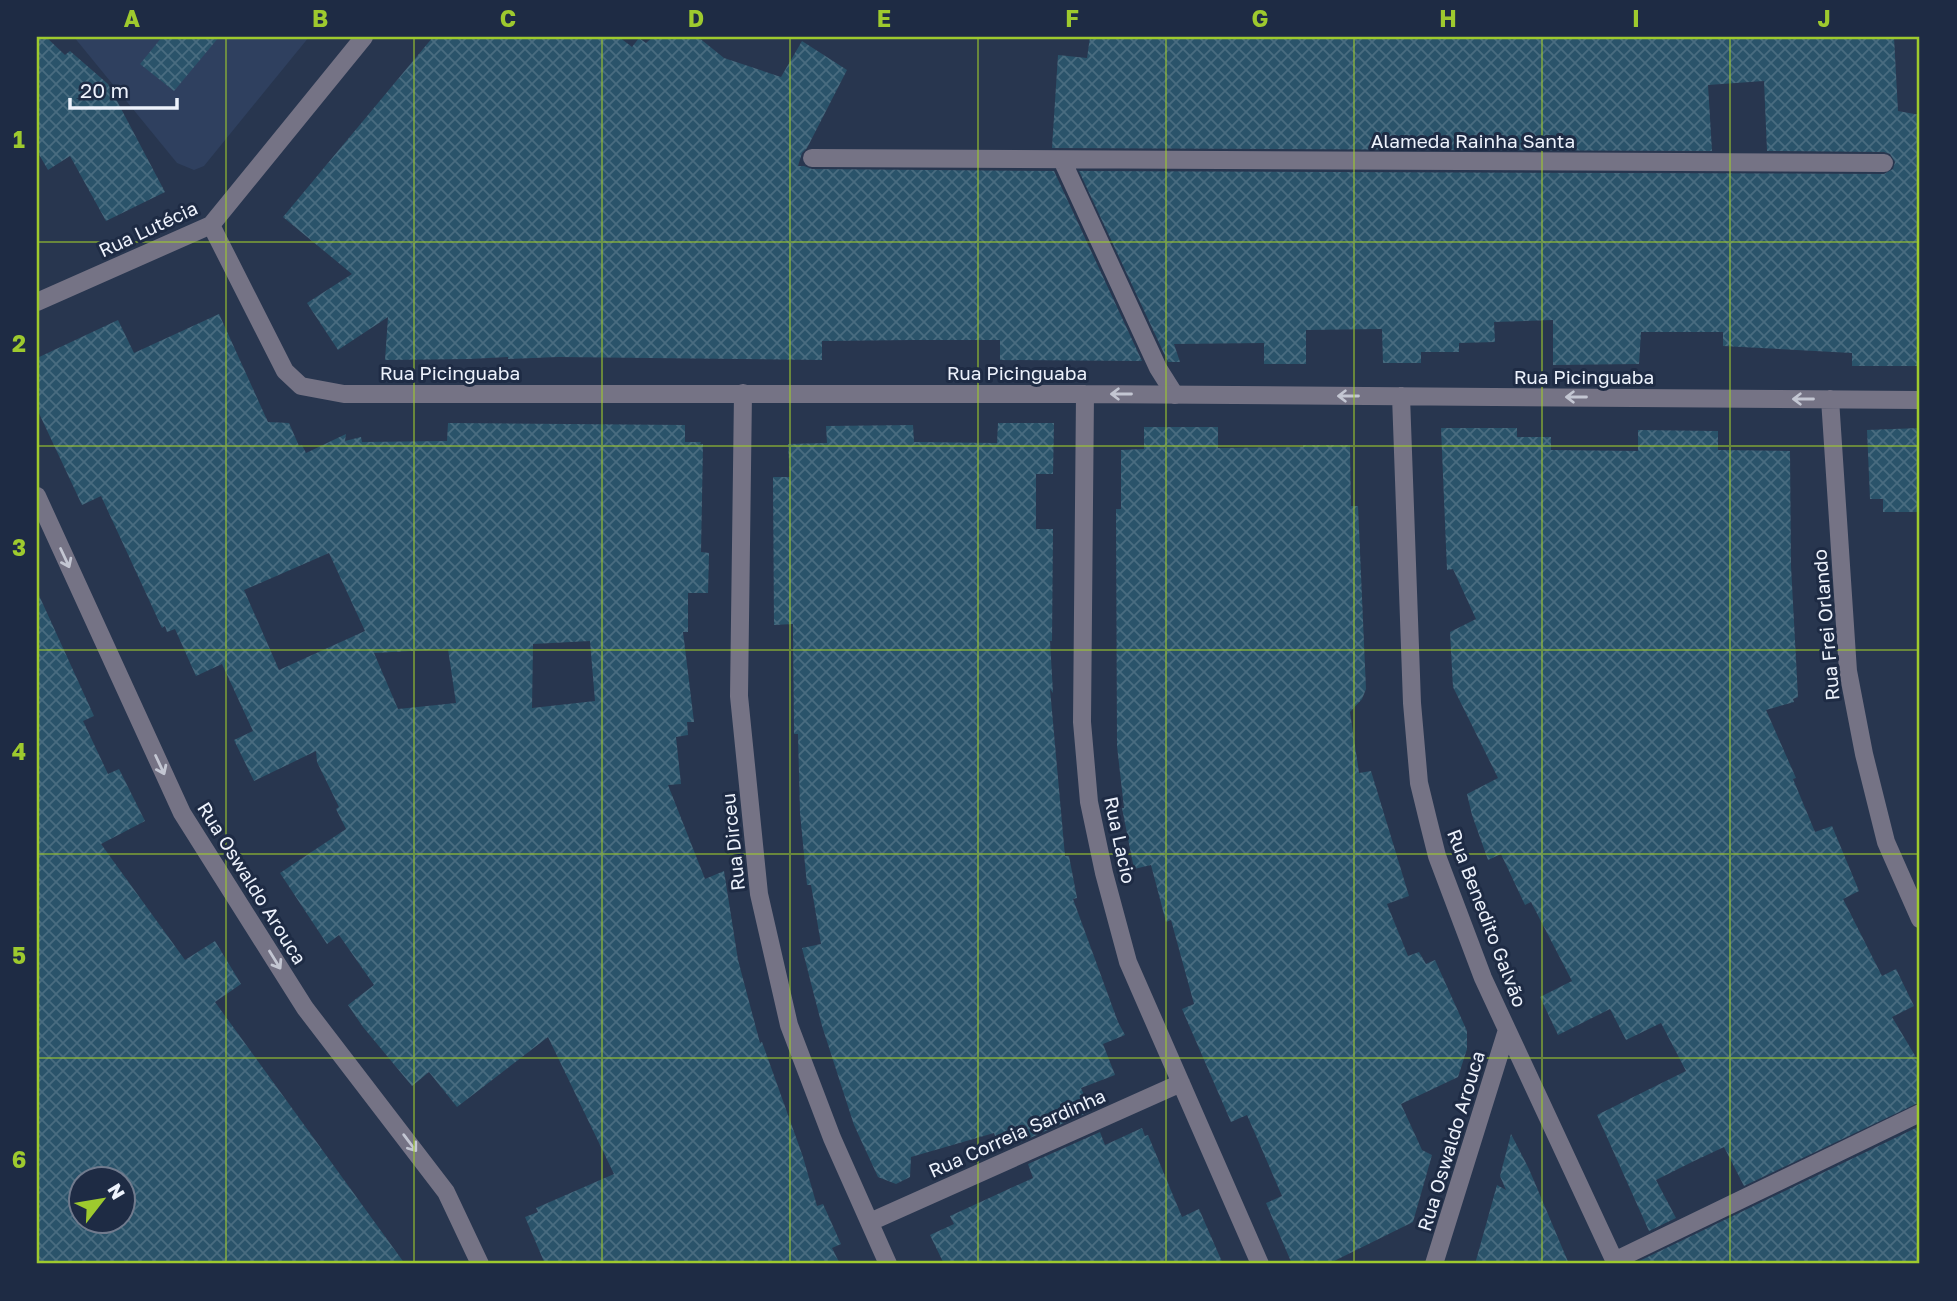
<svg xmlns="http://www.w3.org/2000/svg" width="1957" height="1301" viewBox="0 0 1957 1301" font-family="'Golos Text',sans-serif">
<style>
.built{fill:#2f405f}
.building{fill:url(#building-cross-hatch);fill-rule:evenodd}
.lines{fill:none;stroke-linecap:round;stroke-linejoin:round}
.service{stroke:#757385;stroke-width:18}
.minor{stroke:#757385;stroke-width:18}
.oneway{stroke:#c3c6d2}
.grid{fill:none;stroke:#9eca2e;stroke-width:2;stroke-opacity:0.55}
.labels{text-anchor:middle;stroke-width:6;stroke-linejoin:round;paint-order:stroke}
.street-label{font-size:19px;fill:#edf2fc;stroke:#1e2b44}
.neatline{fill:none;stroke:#9eca2e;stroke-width:2.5}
.grid-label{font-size:23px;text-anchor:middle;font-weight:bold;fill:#9eca2e}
</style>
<defs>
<pattern id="building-cross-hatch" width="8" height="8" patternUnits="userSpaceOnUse" patternTransform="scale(1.75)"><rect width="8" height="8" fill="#2a536a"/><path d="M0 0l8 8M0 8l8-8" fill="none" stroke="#496c80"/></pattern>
</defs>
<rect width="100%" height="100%" fill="#28364f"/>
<path class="built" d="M74,37H309L204,166L194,170L177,163Z"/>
<path class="building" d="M37,37H46L65,55L70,51L108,84L165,192L106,221L70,156L48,170L37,151Z
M162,37H219L174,91L140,64Z
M433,37H619L632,47L639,38L646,43L653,37H698L724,58L781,77L802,41L847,70L807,148L802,153L798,166H804L812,169L1054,171L1142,361L1000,360V340H911L822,341V360L558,357L508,359V357L469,359L385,360L388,317L338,350L307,303L352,274L283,217Z
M1090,37H1894L1898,111L1920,115V366H1852V353L1723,346V332H1641L1639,364L1553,365V320L1494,322L1495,342L1459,343V352H1421V363H1383L1382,329L1306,330V364H1264V343L1174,344L1180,362H1168L1079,171L1884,174L1893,169L1895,162L1890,154L1884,152L1767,151L1764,81L1708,85L1712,151L1052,148L1058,55L1087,58Z
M219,314L268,422L289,423L299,446L302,445L306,453L346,434L345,441L361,437L362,442L447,441L448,423L685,425V442H701L700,444H703L701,552L709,553L708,593H688V632H683L694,722H687L688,735L676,737L681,784L668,785L705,879L724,871L738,960L760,1043L762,1042L803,1157L817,1206L823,1204L841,1244L832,1248L840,1264H545L525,1217L538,1212L536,1208L614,1174L548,1037L457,1107L429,1072L412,1086L363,1027L348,1005L374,985L339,935L327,944L280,873L346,829L336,809L339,807L317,762L316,751L254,781L234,740L253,731L222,664L196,676L175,629L167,632L165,626L162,628L101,496L82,505L37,409V358L118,320L134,353ZM329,553L365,631L279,670L244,590ZM590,641L595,701L532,708L533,644ZM448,649L456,703L398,709L374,653Z
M998,423H1054L1053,474H1036V529H1053L1052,641H1050L1053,693L1050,689L1065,856H1069L1077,898L1073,899L1118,1022L1125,1035L1103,1044L1115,1075L1081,1088L1091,1111L1021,1142L1017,1126L995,1136L994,1133L911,1157L910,1177L896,1184L878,1177L854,1125L822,1026L802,948L821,944L811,885H807L800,813L798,734H794L793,624L774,625L773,477H790L788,444L827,443L826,426L913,425L914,442L997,443Z
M1144,427H1218V448L1303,447V445H1350L1351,506H1358L1366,689L1362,699L1350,712L1359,773L1371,771L1409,896L1387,904L1408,956L1419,952L1426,964L1435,960L1467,1031V1049L1458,1077L1401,1104L1422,1150L1432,1155L1413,1222L1328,1264H1292L1266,1203L1282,1196L1247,1115L1231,1122L1182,1009L1194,1004L1171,920L1166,922L1151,865L1134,869L1122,808H1124L1117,746L1116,509H1121V450L1144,449Z
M1441,428H1517V437H1551V450L1638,451V430L1718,431V450L1790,451L1791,566L1798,697L1793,699L1794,702L1766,710L1796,778L1793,779L1815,832L1832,826L1859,891L1843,899L1882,976L1896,969L1914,1006L1892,1017L1920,1064V1102L1744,1186L1724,1147L1692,1162L1656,1180L1676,1218L1649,1231L1597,1115L1686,1071L1661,1023L1626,1040L1610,1009L1558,1035L1540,997L1572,981L1531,902L1525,905L1501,854L1488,860L1472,815L1467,794L1498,778L1453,687L1450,632L1476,619L1453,569L1447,570Z
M1920,428V512H1883V499H1870L1867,430Z
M37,591L94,716L83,721L108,774L119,769L145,821L101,844L185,960L215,941L241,984L215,1002L405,1264H37ZM80,1179H122V1221H80Z
M1920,1126V1264H1633Z
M1142,1128L1145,1136L1148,1135L1182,1217L1199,1209L1223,1264H944L930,1235L954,1224L950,1216L1033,1178L1028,1164L1100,1132L1105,1145Z
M1511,1134L1529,1169L1569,1264H1475L1497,1185L1506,1190L1500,1176Z"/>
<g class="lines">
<path class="service" d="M812,158L1884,163
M1062,160L1158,368L1175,395"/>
<path class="minor" d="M211,225L285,371L301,386L344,394H1085L1920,400
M37,302L211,225L364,37
M743,393L739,696L759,894L789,1025L832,1138L888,1264
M1085,394L1082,722L1089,802L1104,873L1128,962L1260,1264
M1401,396L1412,703L1419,783L1428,820L1437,856L1483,978L1616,1264
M1830,399L1848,671L1864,754L1886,842L1920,919
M37,496L182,813L305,1008L446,1192L480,1264
M870,1222L1181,1083
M1614,1261L1920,1113
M1434,1264L1507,1030"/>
</g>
<defs><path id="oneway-shaft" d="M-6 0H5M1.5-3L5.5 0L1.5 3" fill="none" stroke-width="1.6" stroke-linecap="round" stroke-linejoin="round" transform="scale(1.75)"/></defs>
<g class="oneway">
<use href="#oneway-shaft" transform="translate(1121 394) rotate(-180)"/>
<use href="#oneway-shaft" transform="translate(1348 396) rotate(-180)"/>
<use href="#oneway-shaft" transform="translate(1576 397) rotate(-180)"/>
<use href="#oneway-shaft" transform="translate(1803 399) rotate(-180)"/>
<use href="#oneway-shaft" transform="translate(65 558) rotate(65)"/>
<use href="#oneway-shaft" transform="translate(160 765) rotate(65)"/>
<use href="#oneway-shaft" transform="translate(275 960) rotate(58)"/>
<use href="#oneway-shaft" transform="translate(410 1143) rotate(53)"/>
</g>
<path class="grid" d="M226,37V1264M414,37V1264M602,37V1264M790,37V1264M978,37V1264M1166,37V1264M1354,37V1264M1542,37V1264M1730,37V1264M37,242H1920M37,446H1920M37,650H1920M37,854H1920M37,1058H1920"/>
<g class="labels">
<g class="street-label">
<text x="1473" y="148">Alameda Rainha Santa</text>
<text transform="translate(148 229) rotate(-25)" y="7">Rua Lutécia</text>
<text x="450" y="380">Rua Picinguaba</text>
<text x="1017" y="380">Rua Picinguaba</text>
<text x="1584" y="384">Rua Picinguaba</text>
<text transform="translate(1826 625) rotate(-95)" y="7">Rua Frei Orlando</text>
<text transform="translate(1120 840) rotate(78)" y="7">Rua Lacio</text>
<text transform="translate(733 842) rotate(-96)" y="7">Rua Dirceu</text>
<text transform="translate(252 883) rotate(58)" y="7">Rua Oswaldo Arouca</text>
<text transform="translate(1487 918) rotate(69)" y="7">Rua Benedito Galvão</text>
<text transform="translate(1017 1133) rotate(-24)" y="7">Rua Correia Sardinha</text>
<text transform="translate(1451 1141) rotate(-73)" y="7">Rua Oswaldo Arouca</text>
</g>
</g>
<rect width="1957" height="1301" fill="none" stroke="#1e2b44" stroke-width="77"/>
<g transform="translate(102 1200) rotate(59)"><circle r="33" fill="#1e2b44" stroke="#717b8e" stroke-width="2"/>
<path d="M0-5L12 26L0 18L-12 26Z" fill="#9eca2e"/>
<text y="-10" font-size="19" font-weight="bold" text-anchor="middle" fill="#edf2fc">N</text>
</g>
<path d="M70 98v10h107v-10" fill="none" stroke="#edf2fc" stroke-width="3.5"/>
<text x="80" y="98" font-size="21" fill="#edf2fc" stroke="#1e2b44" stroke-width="5" paint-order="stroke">20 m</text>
<rect x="38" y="38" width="1880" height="1224" class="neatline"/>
<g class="grid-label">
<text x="132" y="27">A</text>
<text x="320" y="27">B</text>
<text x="508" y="27">C</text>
<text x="696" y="27">D</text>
<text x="884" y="27">E</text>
<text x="1072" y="27">F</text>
<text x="1260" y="27">G</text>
<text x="1448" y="27">H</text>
<text x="1636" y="27">I</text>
<text x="1824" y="27">J</text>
<text x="19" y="148">1</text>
<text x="19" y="352">2</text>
<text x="19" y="556">3</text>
<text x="19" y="760">4</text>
<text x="19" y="964">5</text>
<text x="19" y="1168">6</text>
</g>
</svg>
